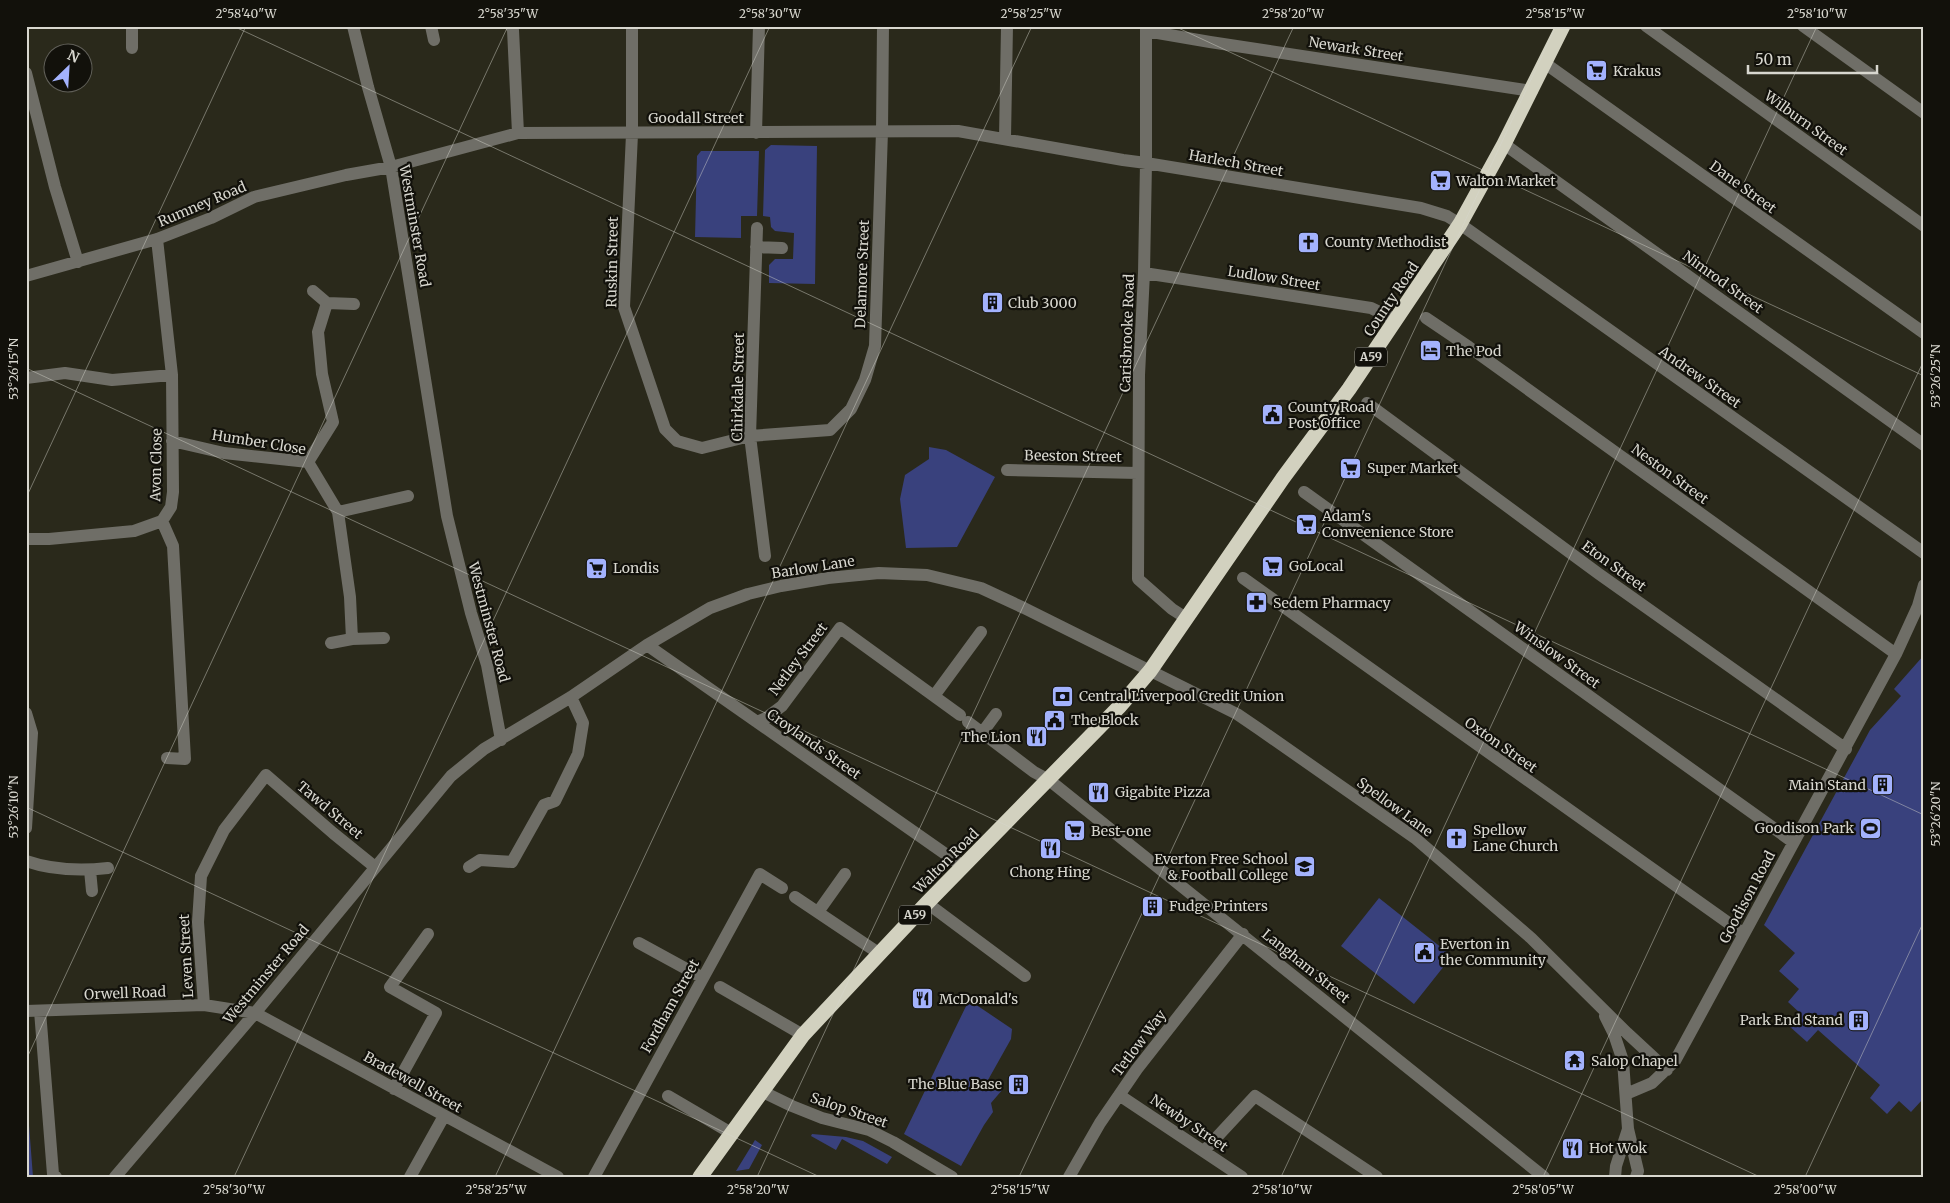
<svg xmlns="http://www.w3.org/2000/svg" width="1950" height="1203" viewBox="0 0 1950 1203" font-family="Merriweather,serif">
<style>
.green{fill:#39417d}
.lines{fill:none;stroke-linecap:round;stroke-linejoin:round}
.minor{stroke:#6f6e67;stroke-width:12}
.highway{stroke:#d2d1bf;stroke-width:15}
.ticks{fill:none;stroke:#d8d7cf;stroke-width:1;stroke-opacity:0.45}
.labels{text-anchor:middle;stroke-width:4.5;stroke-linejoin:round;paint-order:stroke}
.shield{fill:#12110b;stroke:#9d9c94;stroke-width:1}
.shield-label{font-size:12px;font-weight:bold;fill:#d8d7cf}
.street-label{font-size:14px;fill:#d8d7cf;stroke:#12110b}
.poi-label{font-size:14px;fill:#d8d7cf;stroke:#12110b;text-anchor:start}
.neatline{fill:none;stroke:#d8d7cf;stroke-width:2}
.ticks-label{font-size:12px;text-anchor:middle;fill:#d8d7cf}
</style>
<rect width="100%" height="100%" fill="#2a291b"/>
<path class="green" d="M771,145L817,146L815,284L769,283V265L775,259H793L794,233L775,231L771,227L770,217L763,216L765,150Z
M701,151H759L757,216H741V238L695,237L697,156Z
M929,447L946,450L995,477L957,547L906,548L900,499L905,475L929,459Z
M1924,655V1101L1922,1100L1911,1112L1899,1101L1887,1114L1870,1098L1880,1085L1818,1030L1807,1042L1789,1026L1800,1013L1788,1002L1799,989L1779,971L1795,953L1764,925L1870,730L1901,696L1894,689Z
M1379,898L1452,956L1414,1004L1341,946Z
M969,1000L1012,1029L1011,1039L988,1080L1003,1089L991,1103L993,1112L984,1125L961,1166L904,1134Z
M26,1112H28L33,1177H26Z
M812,1134L846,1137L863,1141L892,1157L887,1164L842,1139L836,1150L811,1136Z
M755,1140L762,1145L749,1169L736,1171Z"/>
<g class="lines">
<path class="minor" d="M132,26V48
M353,26L368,87L391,167L447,516L471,613L487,665L501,740
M431,26L434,40
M511,26L513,30L518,133
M632,26V134L624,307L665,429L677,441L702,448L750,436L830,430L851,409L865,380L875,346L882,131L883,26
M1146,26V163L1144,273L1139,375L1138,579L1172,609L1186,618
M1646,26L1924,226
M1803,26L1924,113
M1146,31L1210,42L1532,91
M1546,64L1924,333
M26,73L55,187L78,262
M756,133L759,26
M1005,138L1007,26
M1504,144L1924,445
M757,228L750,436L765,556
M157,239L172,375L173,492L171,507L162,521L173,546L185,759L167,758
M756,247L782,248
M1144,273L1371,308L1396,320
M26,276L157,239L211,218L254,197L346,175L391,167L518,133L958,131L1123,160L1146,163L1421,208L1447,216L1460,224L1924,553
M313,291L327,303L354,304
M1426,318L1469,347L1896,654
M26,378L65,373L112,380L172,375
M1367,403L1599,574L1846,749
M172,441L224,453L308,462L338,512L350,597L352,639
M308,462L333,422L322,374L318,332L327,303
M1007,470L1138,473
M1304,492L1793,842
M338,512L408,496
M26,539H49L134,531L162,521
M1243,578L1744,934
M331,643L352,639L384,638
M647,645L964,867
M934,696L981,632
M26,713L32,733L26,828
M757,722L766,718L782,706L840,628L960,715
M968,722L1034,772L1049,780L1544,1177
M982,733L996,714
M26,861C52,870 81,871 108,868
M469,867L480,860L512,862L544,805L555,801L578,754L583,723L571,697
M90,870L92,891
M795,897L880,954
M927,903L1025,976
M818,912L845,874
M639,943L703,978
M720,987L803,1035
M204,1005L198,922L201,876L224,830L266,775L333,833L375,867
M26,1011L204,1005L255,1013L558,1177
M40,1011L53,1174L56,1177
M1605,1016L1614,1034L1623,1061L1628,1129L1638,1171L1636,1177
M394,1089L436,1013L390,987L428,934
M761,1091L792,1106L822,1118L869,1130L893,1142L952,1177
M1626,1094L1652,1083L1675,1061L1896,654L1918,606L1924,585
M1119,1095L1242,1177
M668,1096L731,1133
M1204,1151L1255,1096L1377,1177
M115,1177L255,1013L451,776L484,749L571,697L647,645L710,608L748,594L781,586L828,578L879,573L927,575L981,588L1024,608L1237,714L1259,729L1415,838L1531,938L1627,1033L1667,1070
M410,1177L444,1116
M594,1177L760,874L782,888
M1069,1177L1100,1123L1137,1069L1243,934
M1615,1177L1616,1166L1628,1129"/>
<path class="highway" d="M700,1177L803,1035L927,903L1119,707L1150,671L1283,478L1349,389L1460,224L1504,144L1563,26"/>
</g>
<path class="ticks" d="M233,26L1924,815M1174,26L1924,376M26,368L1760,1177M26,498L246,26M26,807L820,1177M26,1060L508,26M234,1177L770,26M495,1177L1032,26M757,1177L1294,26M1019,1177L1556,26M1281,1177L1817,26M1543,1177L1924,360M1805,1177L1924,921"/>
<defs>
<symbol id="supermarket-square" viewBox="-11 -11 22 22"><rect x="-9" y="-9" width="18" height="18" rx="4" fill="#a3b2fd" stroke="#12110b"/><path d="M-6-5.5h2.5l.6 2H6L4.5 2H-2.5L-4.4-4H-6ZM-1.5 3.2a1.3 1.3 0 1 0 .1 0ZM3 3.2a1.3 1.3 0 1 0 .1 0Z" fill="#111"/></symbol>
<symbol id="church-square" viewBox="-11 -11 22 22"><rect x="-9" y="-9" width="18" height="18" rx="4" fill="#a3b2fd" stroke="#12110b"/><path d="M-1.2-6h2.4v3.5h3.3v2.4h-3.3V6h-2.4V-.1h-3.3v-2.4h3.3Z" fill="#111"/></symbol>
<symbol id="building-square" viewBox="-11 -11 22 22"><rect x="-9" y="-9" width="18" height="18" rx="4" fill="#a3b2fd" stroke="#12110b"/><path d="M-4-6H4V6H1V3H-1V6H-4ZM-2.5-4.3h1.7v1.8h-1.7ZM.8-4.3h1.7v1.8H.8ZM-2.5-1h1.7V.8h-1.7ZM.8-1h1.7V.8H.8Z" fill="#111"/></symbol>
<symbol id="hotel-square" viewBox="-11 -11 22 22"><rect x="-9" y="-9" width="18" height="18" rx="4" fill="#a3b2fd" stroke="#12110b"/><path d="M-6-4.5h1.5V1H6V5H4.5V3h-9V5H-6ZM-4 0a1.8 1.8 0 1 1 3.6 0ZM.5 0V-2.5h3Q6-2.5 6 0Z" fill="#111"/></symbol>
<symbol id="civic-square" viewBox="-11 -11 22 22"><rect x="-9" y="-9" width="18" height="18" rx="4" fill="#a3b2fd" stroke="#12110b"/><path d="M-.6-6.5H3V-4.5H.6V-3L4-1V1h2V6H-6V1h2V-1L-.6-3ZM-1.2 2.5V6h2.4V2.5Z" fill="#111"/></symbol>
<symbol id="pharmacy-square" viewBox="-11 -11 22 22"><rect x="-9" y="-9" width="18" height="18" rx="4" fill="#a3b2fd" stroke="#12110b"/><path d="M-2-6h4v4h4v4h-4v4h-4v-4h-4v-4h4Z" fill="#111"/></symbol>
<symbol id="bank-square" viewBox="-11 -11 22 22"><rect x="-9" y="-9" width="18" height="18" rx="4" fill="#a3b2fd" stroke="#12110b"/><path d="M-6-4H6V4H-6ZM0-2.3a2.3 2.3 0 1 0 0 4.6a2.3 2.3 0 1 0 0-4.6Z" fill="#111"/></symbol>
<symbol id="restaurant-square" viewBox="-11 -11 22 22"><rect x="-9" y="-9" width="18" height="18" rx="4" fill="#a3b2fd" stroke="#12110b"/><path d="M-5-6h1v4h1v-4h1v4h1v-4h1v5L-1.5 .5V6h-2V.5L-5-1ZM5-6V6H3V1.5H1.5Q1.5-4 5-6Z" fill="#111"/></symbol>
<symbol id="stadium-square" viewBox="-11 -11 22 22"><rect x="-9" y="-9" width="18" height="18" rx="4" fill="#a3b2fd" stroke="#12110b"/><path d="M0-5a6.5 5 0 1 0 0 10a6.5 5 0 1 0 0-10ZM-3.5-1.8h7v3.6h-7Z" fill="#111"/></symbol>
<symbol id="school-square" viewBox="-11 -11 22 22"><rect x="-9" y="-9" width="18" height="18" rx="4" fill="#a3b2fd" stroke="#12110b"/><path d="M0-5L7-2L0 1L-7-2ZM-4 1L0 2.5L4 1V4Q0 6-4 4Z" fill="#111"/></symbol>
<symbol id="temple-square" viewBox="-11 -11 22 22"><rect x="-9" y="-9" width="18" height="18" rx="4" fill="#a3b2fd" stroke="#12110b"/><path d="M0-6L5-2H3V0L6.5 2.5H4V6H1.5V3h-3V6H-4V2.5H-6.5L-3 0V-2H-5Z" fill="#111"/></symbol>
</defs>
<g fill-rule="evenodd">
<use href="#supermarket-square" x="1584" y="58" width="25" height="25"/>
<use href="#supermarket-square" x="1428" y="168" width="25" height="25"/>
<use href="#church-square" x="1296" y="230" width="25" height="25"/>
<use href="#building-square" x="980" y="290" width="25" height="25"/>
<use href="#hotel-square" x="1418" y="338" width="25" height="25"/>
<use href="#civic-square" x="1260" y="402" width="25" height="25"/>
<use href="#supermarket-square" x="1338" y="456" width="25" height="25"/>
<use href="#supermarket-square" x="1294" y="512" width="25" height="25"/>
<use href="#supermarket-square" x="1260" y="554" width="25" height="25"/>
<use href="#supermarket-square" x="584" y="556" width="25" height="25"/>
<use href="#pharmacy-square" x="1244" y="590" width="25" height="25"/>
<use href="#bank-square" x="1050" y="684" width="25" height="25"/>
<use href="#civic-square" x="1042" y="708" width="25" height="25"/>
<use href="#restaurant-square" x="1024" y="724" width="25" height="25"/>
<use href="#building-square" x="1870" y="772" width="25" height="25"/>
<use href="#restaurant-square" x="1086" y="780" width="25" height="25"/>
<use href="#stadium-square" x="1858" y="816" width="25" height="25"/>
<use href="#supermarket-square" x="1062" y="818" width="25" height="25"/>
<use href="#church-square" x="1444" y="826" width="25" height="25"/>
<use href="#restaurant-square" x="1038" y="836" width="25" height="25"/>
<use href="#school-square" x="1292" y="854" width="25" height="25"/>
<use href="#building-square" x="1140" y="894" width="25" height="25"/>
<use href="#civic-square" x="1412" y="940" width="25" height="25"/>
<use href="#restaurant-square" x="910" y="986" width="25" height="25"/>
<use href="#building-square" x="1846" y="1008" width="25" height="25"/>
<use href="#temple-square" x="1562" y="1048" width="25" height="25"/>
<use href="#building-square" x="1006" y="1072" width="25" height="25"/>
<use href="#restaurant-square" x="1560" y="1136" width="25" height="25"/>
</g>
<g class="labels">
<g class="shield">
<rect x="1355" y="347.5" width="32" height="19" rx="4"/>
<rect x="899" y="905.5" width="32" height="19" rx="4"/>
</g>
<g class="shield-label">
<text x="1371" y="361">A59</text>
<text x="915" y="919">A59</text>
</g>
<g class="street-label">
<text transform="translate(1356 49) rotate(9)" y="5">Newark Street</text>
<text x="696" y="123">Goodall Street</text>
<text transform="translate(1806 123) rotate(36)" y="5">Wilburn Street</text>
<text transform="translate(1236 163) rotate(10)" y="5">Harlech Street</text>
<text transform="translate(1743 187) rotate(36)" y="5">Dane Street</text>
<text transform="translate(202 204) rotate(-23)" y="5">Rumney Road</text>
<text transform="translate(415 226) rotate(80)" y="5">Westminster Road</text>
<text transform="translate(612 262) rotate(-89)" y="5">Ruskin Street</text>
<text transform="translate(862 274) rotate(-88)" y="5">Delamore Street</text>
<text transform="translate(1274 278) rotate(9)" y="5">Ludlow Street</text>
<text transform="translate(1723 282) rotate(36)" y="5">Nimrod Street</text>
<text transform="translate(1391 299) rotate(-56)" y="5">County Road</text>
<text transform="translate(1127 333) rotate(-88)" y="5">Carisbrooke Road</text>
<text transform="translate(1700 377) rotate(35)" y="5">Andrew Street</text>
<text transform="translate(738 387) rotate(-89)" y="5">Chirkdale Street</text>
<text transform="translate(259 442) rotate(9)" y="5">Humber Close</text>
<text transform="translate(1073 456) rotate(1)" y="5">Beeston Street</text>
<text transform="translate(156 465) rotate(-89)" y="5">Avon Close</text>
<text transform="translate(1670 474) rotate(36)" y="5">Neston Street</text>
<text transform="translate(1614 566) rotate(36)" y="5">Eton Street</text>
<text transform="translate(813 567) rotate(-9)" y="5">Barlow Lane</text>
<text transform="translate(489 622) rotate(75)" y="5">Westminster Road</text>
<text transform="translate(1557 655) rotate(36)" y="5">Winslow Street</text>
<text transform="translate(798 659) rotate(-53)" y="5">Netley Street</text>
<text transform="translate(814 744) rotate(35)" y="5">Croylands Street</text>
<text transform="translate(1501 745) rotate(35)" y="5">Oxton Street</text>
<text transform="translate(1395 807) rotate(36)" y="5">Spellow Lane</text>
<text transform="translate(330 810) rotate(40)" y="5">Tawd Street</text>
<text transform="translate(946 861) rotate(-45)" y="5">Walton Road</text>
<text transform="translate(1747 897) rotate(-62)" y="5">Goodison Road</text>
<text transform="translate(186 956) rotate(-93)" y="5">Leven Street</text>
<text transform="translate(1306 966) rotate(39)" y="5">Langham Street</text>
<text transform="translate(266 974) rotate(-50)" y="5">Westminster Road</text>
<text transform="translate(125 993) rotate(-2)" y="5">Orwell Road</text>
<text transform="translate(670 1006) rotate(-61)" y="5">Fordham Street</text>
<text transform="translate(1139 1043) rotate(-53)" y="5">Tetlow Way</text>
<text transform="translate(413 1082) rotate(29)" y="5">Bradewell Street</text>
<text transform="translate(849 1110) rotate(19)" y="5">Salop Street</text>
<text transform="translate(1189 1123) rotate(34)" y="5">Newby Street</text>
</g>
<g class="poi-label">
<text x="1613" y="76">Krakus</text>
<text x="1456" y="186">Walton Market</text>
<text x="1325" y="247">County Methodist</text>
<text x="1008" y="308">Club 3000</text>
<text x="1446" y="356">The Pod</text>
<text x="1288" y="412">County Road<tspan x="1288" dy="16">Post Office</tspan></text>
<text x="1367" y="473">Super Market</text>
<text x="1322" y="521">Adam's<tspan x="1322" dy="16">Conveenience Store</tspan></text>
<text x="1289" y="571">GoLocal</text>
<text x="613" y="573">Londis</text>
<text x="1273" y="608">Sedem Pharmacy</text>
<text x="1079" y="701">Central Liverpool Credit Union</text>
<text x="1071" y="725">The Block</text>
<text x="1021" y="742" text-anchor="end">The Lion</text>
<text x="1866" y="790" text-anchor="end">Main Stand</text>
<text x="1115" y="797">Gigabite Pizza</text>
<text x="1854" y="833" text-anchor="end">Goodison Park</text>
<text x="1473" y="835">Spellow<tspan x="1473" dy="16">Lane Church</tspan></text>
<text x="1091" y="836">Best-one</text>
<text x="1288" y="864" text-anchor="end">Everton Free School<tspan x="1288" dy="16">&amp; Football College</tspan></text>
<text x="1050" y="877" text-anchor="middle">Chong Hing</text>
<text x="1169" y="911">Fudge Printers</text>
<text x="1440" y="949">Everton in<tspan x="1440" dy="16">the Community</tspan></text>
<text x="939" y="1004">McDonald's</text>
<text x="1843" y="1025" text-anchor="end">Park End Stand</text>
<text x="1591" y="1066">Salop Chapel</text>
<text x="1002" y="1089" text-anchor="end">The Blue Base</text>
<text x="1589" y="1153">Hot Wok</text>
</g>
</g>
<rect width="1950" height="1203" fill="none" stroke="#12110b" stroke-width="55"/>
<g transform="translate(68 68) rotate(25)"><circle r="24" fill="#12110b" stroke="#616059"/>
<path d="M0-4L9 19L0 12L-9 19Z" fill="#a3b2fd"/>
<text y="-8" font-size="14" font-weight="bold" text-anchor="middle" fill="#d8d7cf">N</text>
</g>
<path d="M1748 65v8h129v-8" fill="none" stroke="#d8d7cf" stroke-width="2.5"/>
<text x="1755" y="65" font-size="15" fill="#d8d7cf" stroke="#12110b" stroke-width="4" paint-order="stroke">50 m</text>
<rect x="28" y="28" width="1894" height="1148" class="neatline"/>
<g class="ticks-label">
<text x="246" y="18">2°58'40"W</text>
<text x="508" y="18">2°58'35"W</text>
<text x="770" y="18">2°58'30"W</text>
<text x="1031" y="18">2°58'25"W</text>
<text x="1293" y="18">2°58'20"W</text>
<text x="1555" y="18">2°58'15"W</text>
<text x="1817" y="18">2°58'10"W</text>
<text transform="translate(14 369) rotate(-90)" y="4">53°26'15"N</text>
<text transform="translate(1936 376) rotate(-90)" y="4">53°26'25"N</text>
<text transform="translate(14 807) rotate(-90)" y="4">53°26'10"N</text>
<text transform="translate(1936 814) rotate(-90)" y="4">53°26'20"N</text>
<text x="234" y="1194">2°58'30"W</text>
<text x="496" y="1194">2°58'25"W</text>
<text x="758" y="1194">2°58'20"W</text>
<text x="1020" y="1194">2°58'15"W</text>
<text x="1282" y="1194">2°58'10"W</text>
<text x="1543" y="1194">2°58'05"W</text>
<text x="1805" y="1194">2°58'00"W</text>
</g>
</svg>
